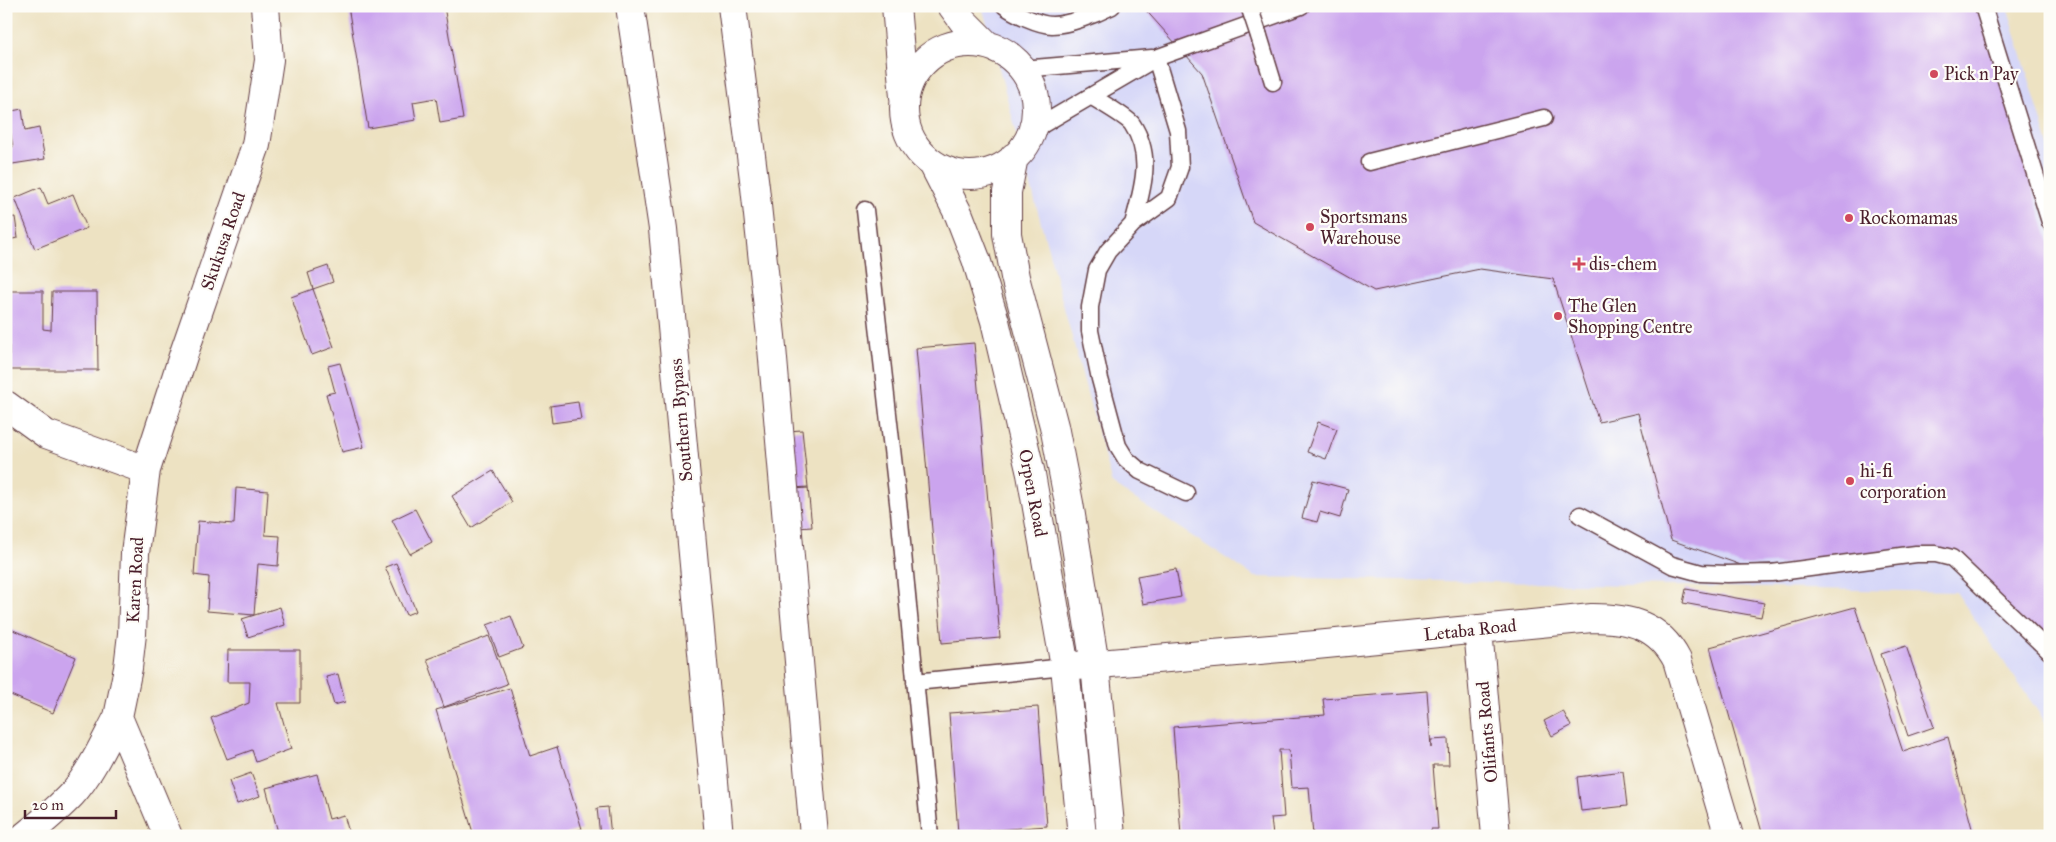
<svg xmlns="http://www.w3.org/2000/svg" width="2056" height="842" viewBox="0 0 2056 842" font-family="'IM FELL Great Primer',serif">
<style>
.built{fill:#d6d7f8}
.building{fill:#cba4ee}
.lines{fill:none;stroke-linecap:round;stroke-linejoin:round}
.lane-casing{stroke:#623c42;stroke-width:19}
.street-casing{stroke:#623c42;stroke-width:30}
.secondary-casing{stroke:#623c42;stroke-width:30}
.highway-casing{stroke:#623c42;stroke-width:30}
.lane{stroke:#fff;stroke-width:16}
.street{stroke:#fff;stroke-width:28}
.secondary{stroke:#fff;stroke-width:28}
.highway{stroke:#fff;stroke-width:28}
.lane-bridge-casing{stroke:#623c42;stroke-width:19;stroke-linecap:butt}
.lane-bridge{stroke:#fff;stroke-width:16}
.poi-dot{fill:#d1495b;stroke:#fdfcf7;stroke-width:2}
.labels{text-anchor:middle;stroke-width:4.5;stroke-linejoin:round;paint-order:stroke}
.poi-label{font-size:18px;fill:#4a1f2b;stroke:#fdfcf7;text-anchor:start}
.street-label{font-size:18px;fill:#4a1f2b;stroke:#fdfcf7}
</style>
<rect width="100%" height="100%" fill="#fdfcf7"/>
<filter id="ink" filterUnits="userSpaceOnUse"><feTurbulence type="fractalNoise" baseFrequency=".02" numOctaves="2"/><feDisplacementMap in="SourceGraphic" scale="10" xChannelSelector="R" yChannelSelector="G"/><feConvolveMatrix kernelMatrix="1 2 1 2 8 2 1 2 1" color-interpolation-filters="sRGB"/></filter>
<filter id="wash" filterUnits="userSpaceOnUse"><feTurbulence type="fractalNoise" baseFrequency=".0096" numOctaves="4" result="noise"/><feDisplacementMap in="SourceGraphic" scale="20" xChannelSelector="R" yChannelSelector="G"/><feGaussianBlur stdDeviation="1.12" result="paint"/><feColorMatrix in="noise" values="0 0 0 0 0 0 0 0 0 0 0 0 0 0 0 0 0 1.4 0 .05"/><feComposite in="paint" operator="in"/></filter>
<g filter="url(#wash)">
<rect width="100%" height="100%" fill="#ede2c2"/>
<path class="built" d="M982,6H2007L2050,149V729L1956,592L1255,577L1112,484Z"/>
<g id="blocks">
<path class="building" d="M348,6H444L463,119L440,123L436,98L413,102L416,120L368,128Z
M1142,6H1977L2050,246V651L1958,557L1741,565L1671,540L1638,413L1599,422L1553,279L1480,269L1374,291L1253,222L1202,73Z
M22,109L25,131L39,128L45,159L6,165V149L13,147L7,112Z
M41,187L48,204L73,194L87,228L35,249L15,198Z
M15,217L18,238L7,240L6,218Z
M328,266L333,282L313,289L308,273Z
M313,289L334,347L312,355L291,297Z
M9,291H43V329L51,330L52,292H97L98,370H9Z
M974,343L1000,638L942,643L916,348Z
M340,363L364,447L342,452L326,394L335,392L328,366Z
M578,402L581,419L552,423L550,406Z
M1318,422L1337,429L1326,459L1307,452Z
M802,430L808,487L793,488L787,431Z
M493,471L512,502L471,528L452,496Z
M1313,480L1348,489L1340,518L1320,512L1317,522L1302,518Z
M236,488L268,491L265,535L280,536L278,566L258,564L254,615L207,611L209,577L194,575L198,521L234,524Z
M808,488L812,527L797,528L793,489Z
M415,509L432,542L410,554L392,520Z
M396,563L416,611L406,615L385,567Z
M1176,569L1181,597L1143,604L1137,576Z
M1686,589L1764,603L1761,617L1683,603Z
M280,607L285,625L248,637L242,619Z
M1855,607L1903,752L1948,737L1974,836H1763L1710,647Z
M511,616L523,648L499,657L487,625Z
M6,627L76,657L53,713L6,693Z
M489,636L507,684L444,707L427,659Z
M1906,646L1934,727L1908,736L1881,654Z
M228,650H300V703H278L291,749L256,762L252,750L227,759L211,718L249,703L250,682H227Z
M338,674L345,702L334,705L326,677Z
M510,688L530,756L557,747L582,829L560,836H474L436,710Z
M1427,691L1431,748V740L1448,739L1449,765H1433L1438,829H1431V836H1409V831L1347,836H1313L1309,787L1292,788L1289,750H1279L1284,817L1271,818L1273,836H1181L1173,727L1325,715L1323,699Z
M1038,707L1047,826L958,833L949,713Z
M1563,711L1571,726L1552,736L1544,721Z
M1623,771L1627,806L1581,811L1577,777Z
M251,773L260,796L237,804L229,781Z
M317,774L329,819L344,815L350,836H279L266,788Z
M608,807L611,836H600L597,808Z"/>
</g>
</g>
<g filter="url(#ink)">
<use href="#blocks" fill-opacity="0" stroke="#623c42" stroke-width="1"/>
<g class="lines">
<defs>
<path id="lane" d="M1005,6C1014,13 1039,25 1052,25C1069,25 1096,14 1112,6
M1983,6L2050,222
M1259,36L1273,82
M1156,58L1178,131L1180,167L1169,198L1133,224L1108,251L1097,270L1090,307V331L1100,379L1118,446L1126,459L1140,471L1186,493
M1022,69L1152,58
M1091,96C1100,102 1127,117 1132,124C1154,157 1142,190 1133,224
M1033,130L1156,58L1301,6
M1369,162L1544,118
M865,210L899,511L930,836
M1580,515L1672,565L1701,573L1727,574L1772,573L1916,554H1936L1952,558L2050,652
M915,682L1065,667"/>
<path id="street" d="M6,405L46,434L146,470L135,553L132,634L128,668L118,717L168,836
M146,470L184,353L256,145L269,60L265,6
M1478,629L1496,836
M1065,667L1316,645L1592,618C1630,618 1659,625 1677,660L1729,836
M25,836C41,823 57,810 72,794C91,773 104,743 118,717"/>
<path id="secondary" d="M896,6L904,97
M952,6L963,21L987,45
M904 109a66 66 0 1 1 132 0a66 66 0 1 1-132 0Z
M1014,157L1007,192V234L1015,277L1054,426L1069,503L1095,665L1111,836
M933,164L959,215L976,259L995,321L1031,474L1065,667L1082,836"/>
<path id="highway" d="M630,6L663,229L719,836
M732,6L755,187L771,336L814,836"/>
</defs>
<use href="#lane" class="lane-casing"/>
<use href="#street" class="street-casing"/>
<use href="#secondary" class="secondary-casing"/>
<use href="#highway" class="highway-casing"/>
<use href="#lane" class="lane"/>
<use href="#street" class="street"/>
<use href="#secondary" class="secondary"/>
<use href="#highway" class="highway"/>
<defs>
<path id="lane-bridge" d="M1249,6L1259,36"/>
</defs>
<use href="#lane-bridge" class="lane-bridge-casing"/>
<use href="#lane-bridge" class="lane-bridge"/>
</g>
</g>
<g class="poi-dot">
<circle cx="1934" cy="74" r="5"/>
<circle cx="1849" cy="218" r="5"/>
<circle cx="1310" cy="227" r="5"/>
<path d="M1576.5 256.5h5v5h5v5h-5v5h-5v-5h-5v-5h5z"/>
<circle cx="1558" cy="316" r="5"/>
<circle cx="1850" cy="481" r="5"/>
</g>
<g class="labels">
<g class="poi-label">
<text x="1944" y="80">Pick n Pay</text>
<text x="1320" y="223">Sportsmans<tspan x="1320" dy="21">Warehouse</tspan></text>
<text x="1859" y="224">Rockomamas</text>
<text x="1589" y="270">dis-chem</text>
<text x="1568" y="312">The Glen<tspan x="1568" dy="21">Shopping Centre</tspan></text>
<text x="1860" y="477">hi-fi<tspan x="1860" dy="21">corporation</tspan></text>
</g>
<g class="street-label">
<text transform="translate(223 241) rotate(-71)" y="6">Skukusa Road</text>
<text transform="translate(681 420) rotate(-95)" y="6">Southern Bypass</text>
<text transform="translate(1033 493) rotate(79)" y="6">Orpen Road</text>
<text transform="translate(135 580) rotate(-87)" y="6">Karen Road</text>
<text transform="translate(1470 630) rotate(-6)" y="6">Letaba Road</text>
<text transform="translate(1487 732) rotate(-95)" y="6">Olifants Road</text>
</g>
</g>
<rect width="2056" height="842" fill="none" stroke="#fdfcf7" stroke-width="25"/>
<path d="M25 810v8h91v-8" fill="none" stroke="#4a1f2b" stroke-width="2.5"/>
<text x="32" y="810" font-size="15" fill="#4a1f2b" stroke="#fdfcf7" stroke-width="4" paint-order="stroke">20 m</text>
</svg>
